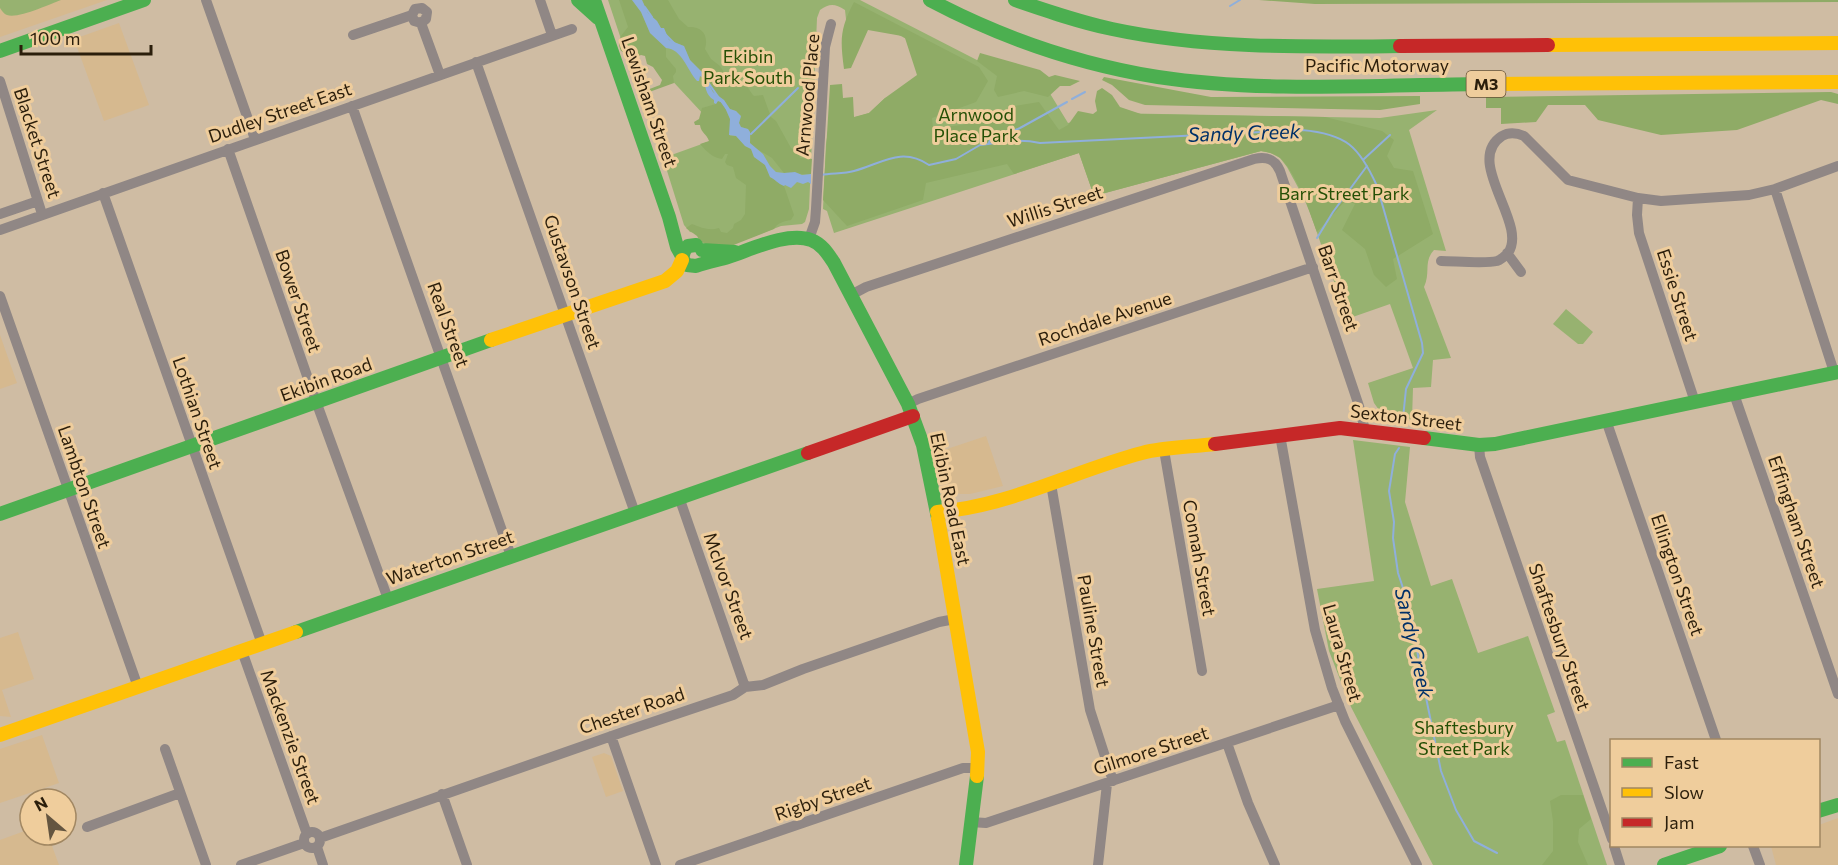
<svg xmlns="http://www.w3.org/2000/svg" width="1838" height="865" viewBox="0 0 1838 865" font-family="Commissioner,sans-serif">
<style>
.built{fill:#d6b98f}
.green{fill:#97b270}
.forest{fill:#8fab66}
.water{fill:#8fafdb}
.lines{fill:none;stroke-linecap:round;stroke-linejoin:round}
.stream{stroke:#8fafdb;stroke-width:2}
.street{stroke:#908785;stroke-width:10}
.fast{stroke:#4caf50;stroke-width:14}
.slow{stroke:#ffc107;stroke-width:14}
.jam{stroke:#c62828;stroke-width:14}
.labels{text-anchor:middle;stroke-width:6;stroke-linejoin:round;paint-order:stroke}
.shield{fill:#efcd9c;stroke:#665236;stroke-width:1.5}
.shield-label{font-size:16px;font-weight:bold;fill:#2b1e0b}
.park-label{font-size:18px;fill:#255006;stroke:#efcd9c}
.street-label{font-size:18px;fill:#2b1e0b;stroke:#efcd9c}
.water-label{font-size:20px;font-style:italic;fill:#003068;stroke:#efcd9c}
</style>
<rect width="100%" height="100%" fill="#cfbca3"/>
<path class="built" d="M0,0H107L0,37Z
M119,23L149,105L104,121L74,39Z
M0,335L17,383L0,389Z
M986,436L1003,486L970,494H960L950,488L946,480L938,452Z
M18,632L34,679L2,690L11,717L0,716V638Z
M42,735L59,783L0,803V749Z
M604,753L611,756L623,791L606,797L592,757Z
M1838,818V865H1776L1771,846H1818L1819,825Z
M30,829V835H48L59,865H0V840Z"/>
<path class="green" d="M0,0H61C50,4 18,19 7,15C4,14 2,11 0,8Z
M608,0H860L1010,77L1046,87L1068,123L1106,113L1380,118L1437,110L1409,130L1446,251L1434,250C1423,262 1431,272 1424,287L1451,358L1433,360L1431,387L1413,388L1412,419L1387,421L1374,403L1368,383L1413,368L1390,304L1347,319L1307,204L1287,167L1280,158L1271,153L1261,151L1094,196L1079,153L834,233L827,211L823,209L826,144L829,125L869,113L885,98L932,84L920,46L868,19H846L845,10C835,4 830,3 820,10L817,18L809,209L805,222L802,224L781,226L744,240L690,232L684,225L663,158L713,140L705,116L640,46L625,51Z
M1566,309L1593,332L1583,344H1578L1553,324Z
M1353,440L1410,447L1405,502L1431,586L1452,579L1478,653L1528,636L1555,712L1547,715L1557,742L1565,740L1607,865H1433L1350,705L1329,651L1317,589L1374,581Z"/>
<path class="forest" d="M619,0H632L641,12L650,33L666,48V57L676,69V72L673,76L674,83L641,95L632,71L645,66L649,69L641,73L647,90L660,85L662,80L653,67L647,64L645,56L641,55L636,57L621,51C616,40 621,36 628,27Z
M642,0H668L679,19L688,27C702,26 709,35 705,49L711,59L720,66L725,74C731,76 738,78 744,83C748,86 750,92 754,96L763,95L771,117L776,121L791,148L799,153L800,158L812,159L811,174C801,175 794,172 784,173L772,158L752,146L750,143L751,134L748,129L741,127L739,123L741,116L736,111L730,109L724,100L713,92L702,72L690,60L684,46L669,40L664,29L661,28L657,21L648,13Z
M1259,0H1838V2L1315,4Z
M854,2L979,67L988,81L976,102L932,118L933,128L962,125L991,117L1015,106L1039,102L1059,130L1068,125L1078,111L1093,114L1097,111L1095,101L1097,91L1102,88L1112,95L1120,107L1141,114L1325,117L1382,131L1394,140L1387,156L1394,168L1413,171L1433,234L1393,259L1397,279L1386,287L1374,275L1365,249L1342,230L1355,204L1346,200L1317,232C1310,213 1295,170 1279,157C1273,153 1267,152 1261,151L1094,196L1079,153L1014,174L1007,164L926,183L923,200L847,226L823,200L830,85L842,84L843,98L853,97L854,117L869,113L885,98L917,75L905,38L902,36L868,30L851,68L844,69C840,39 840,29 854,2Z
M980,53L1040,70L1049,77L1055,75L1080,81L1070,86H1060L1048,97L1024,91L998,97L994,90L997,76L977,61Z
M1104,77L1211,97L1420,96V104L1380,110L1145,105L1129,100L1112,85L1102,80Z
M1831,92L1838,94V104L1821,100L1737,130L1661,135L1598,120L1585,105H1548L1536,122L1501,124V108H1486V97Z
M718,101L723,103L730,119V136H736L745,146L751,149L754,157L765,165L770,177C775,179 778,184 784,186L794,215L791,220C784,221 777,223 774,229L726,248L709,246L700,241L697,236L686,228L692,224C702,228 709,231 719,228L721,232L727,233L733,228L734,224L741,220L745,214L746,185L736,178L733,167L727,165L725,162L728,154H725L722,159C713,158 706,151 700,144L709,141C707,134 701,133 700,125H695L694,122L699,119L702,108L716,104Z
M1561,795H1583L1591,819L1579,829L1578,842L1588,865H1542L1553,851V821L1550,801Z"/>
<path class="water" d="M632,0H642L648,13L657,21L661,28H664L669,40L684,46L690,60L702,72L713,92L724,100L730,109L736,111L741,116L739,123L741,127L748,129L750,132V143L763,154L770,166L776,172L784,173L795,172L802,175L811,174V184L808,182L803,184L797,182L791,188L785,185L784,186C778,184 775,179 770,177L765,165L754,157L751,149L745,146L736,136L729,135L730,119L723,103L718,101L716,104L714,103V100C705,95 706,86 703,78L700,76L699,81H697C687,70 682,49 666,48L650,33L641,12Z"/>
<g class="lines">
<path class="stream" d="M1230,6L1240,0
M645,7L652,17
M665,34L674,43
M705,78L726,108
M1072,99L1085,92
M751,134L798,88
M988,144C1007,141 1022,139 1040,143L1302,130C1346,134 1359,146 1377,186L1422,343L1423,353L1406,389L1403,418
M1364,159L1390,135
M821,175C832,173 844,174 854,171C881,164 901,146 929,165L956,159L980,145L988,144L991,139L999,135L1006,134L1020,128L1067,102
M1317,238L1333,212L1367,166
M1399,448L1395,454L1389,491L1394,522L1393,538L1398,573L1411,612L1420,668L1441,771L1456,810L1474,841L1497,853"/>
<path class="street" d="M206,0L255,139
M540,0L552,35
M421,23L440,75
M353,35L412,15L415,9L422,8L427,12L426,19L421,23L414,21L412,15
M476,62L635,513
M0,81L42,214
M352,106L511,556
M228,149L313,393L388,599
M1775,189L1834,372
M103,193L262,644
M1638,198L1637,215L1639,233L1695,402
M0,214L38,201
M0,230L572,29
M809,239L815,222L816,209L825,47L831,24
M1507,253L1521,272
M1441,261C1454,261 1485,264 1497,261C1500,260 1506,255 1508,253C1529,224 1463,161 1502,136C1509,132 1517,133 1524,136L1568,180L1638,198L1661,201L1749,195L1775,189L1838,166
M851,295L866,287L1254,159C1267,156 1275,159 1280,171L1359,406L1365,430
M0,296L138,687
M1734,394L1838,694
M908,404L918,399L1313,267
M1606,420L1716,740
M1280,435L1315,630L1332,688L1345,721L1417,865
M1479,445L1480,457L1612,839
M1164,450L1202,671
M1051,484L1090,710L1113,781
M679,497L745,687
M242,651L307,834
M611,736L656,865
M1227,743L1248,803L1275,865
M165,749L206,865
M442,794L467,865
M971,822L986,823L1004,817L1339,705
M87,827L180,793
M304 840a8 8 0 1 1 16 0a8 8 0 1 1-16 0Z
M320,838L626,731L733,695L745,687L763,685L803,669L939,622L955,619
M1614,846L1620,865
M1753,846L1760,865
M317,847L323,865
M241,865L304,843
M680,865L963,768H978
M1098,865L1107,784"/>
<path class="fast" d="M578,0L598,18
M594,0L669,217L677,247L682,256
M930,0C1002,38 1078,64 1158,77C1264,93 1376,85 1482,84
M1015,0C1047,11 1079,22 1112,29C1205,49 1305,47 1400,46
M0,51L144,0
M696,245L688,246L684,251L682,259L687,265L696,266C707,262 718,260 728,257C750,250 788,231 811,240C822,244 828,254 834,263L908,404L923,445L938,518
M702,250L735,252
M1424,438L1479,445L1495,444L1838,372
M0,514L491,340
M296,632L808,453
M1818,811L1838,805
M966,865L977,776
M1664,865L1720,846"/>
<path class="slow" d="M1548,45L1838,43
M1482,84L1838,82
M491,340L665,281L677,271L682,260
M937,512C1008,507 1073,471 1142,453C1165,447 1191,447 1215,444
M938,518L978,752L977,776
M0,735L296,632"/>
<path class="jam" d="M1400,46L1548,45
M1215,444L1340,428L1424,438
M808,453L913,416"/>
</g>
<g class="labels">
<rect class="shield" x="1466.5" y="71" width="39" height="26" rx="4.5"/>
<g class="shield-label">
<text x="1486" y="90">M3</text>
</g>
<g class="park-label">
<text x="748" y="63">Ekibin<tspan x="748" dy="21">Park South</tspan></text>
<text x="976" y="121">Arnwood<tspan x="976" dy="21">Place Park</tspan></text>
<text x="1344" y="200">Barr Street Park</text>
<text x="1464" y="734">Shaftesbury<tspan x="1464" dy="21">Street Park</tspan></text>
</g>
<g class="street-label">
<text x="1377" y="72">Pacific Motorway</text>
<text transform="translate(808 95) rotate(-85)" y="6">Arnwood Place</text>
<text transform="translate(649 102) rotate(71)" y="6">Lewisham Street</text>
<text transform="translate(280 113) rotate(-19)" y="6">Dudley Street East</text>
<text transform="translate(37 143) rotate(72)" y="6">Blacket Street</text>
<text transform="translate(1055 207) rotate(-18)" y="6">Willis Street</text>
<text transform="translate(572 282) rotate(71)" y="6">Gustavson Street</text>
<text transform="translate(1338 288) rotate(71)" y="6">Barr Street</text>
<text transform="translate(1677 295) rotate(72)" y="6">Essie Street</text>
<text transform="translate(298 301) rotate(71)" y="6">Bower Street</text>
<text transform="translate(1105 319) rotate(-18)" y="6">Rochdale Avenue</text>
<text transform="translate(448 325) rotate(70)" y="6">Real Street</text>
<text transform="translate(326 380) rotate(-20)" y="6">Ekibin Road</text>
<text transform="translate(197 413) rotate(71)" y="6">Lothian Street</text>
<text transform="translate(1406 418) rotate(7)" y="6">Sexton Street</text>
<text transform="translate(84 487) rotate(71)" y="6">Lambton Street</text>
<text transform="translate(950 499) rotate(78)" y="6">Ekibin Road East</text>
<text transform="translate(1796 522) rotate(71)" y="6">Effingham Street</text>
<text transform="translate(450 558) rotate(-19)" y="6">Waterton Street</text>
<text transform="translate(1199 558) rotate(80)" y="6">Connah Street</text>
<text transform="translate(1677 575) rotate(71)" y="6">Ellington Street</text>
<text transform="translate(728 586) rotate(70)" y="6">McIvor Street</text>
<text transform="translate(1093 631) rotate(80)" y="6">Pauline Street</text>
<text transform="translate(1559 637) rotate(71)" y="6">Shaftesbury Street</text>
<text transform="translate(1342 653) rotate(74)" y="6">Laura Street</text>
<text transform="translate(632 711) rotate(-19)" y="6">Chester Road</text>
<text transform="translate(290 737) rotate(70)" y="6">Mackenzie Street</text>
<text transform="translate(1151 751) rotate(-18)" y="6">Gilmore Street</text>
<text transform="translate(823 799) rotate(-19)" y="6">Rigby Street</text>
</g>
<g class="water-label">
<text transform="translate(1244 133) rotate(-2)" y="7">Sandy Creek</text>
<text transform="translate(1414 643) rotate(77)" y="7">Sandy Creek</text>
</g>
</g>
<rect x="1610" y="739" width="210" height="108" fill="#efcd9c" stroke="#a18762" stroke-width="1.5"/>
<rect x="1622" y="758" width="30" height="9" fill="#4caf50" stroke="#a18762" stroke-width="1.5"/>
<text x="1664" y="769" font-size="18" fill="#2b1e0b">Fast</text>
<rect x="1622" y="788" width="30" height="9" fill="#ffc107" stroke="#a18762" stroke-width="1.5"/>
<text x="1664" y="799" font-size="18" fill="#2b1e0b">Slow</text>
<rect x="1622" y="818" width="30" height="9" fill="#c62828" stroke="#a18762" stroke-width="1.5"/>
<text x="1664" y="829" font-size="18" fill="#2b1e0b">Jam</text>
<g transform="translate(48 817) rotate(331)"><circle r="28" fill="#efcd9c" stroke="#a18762" stroke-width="1.5"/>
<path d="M0-4.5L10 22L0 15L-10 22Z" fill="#645540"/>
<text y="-9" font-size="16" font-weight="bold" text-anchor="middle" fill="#2b1e0b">N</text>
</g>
<path d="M21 45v9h130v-9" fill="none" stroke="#2b1e0b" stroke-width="3"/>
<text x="30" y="45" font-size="18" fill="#2b1e0b" stroke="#efcd9c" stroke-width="4.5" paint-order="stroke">100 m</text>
</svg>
